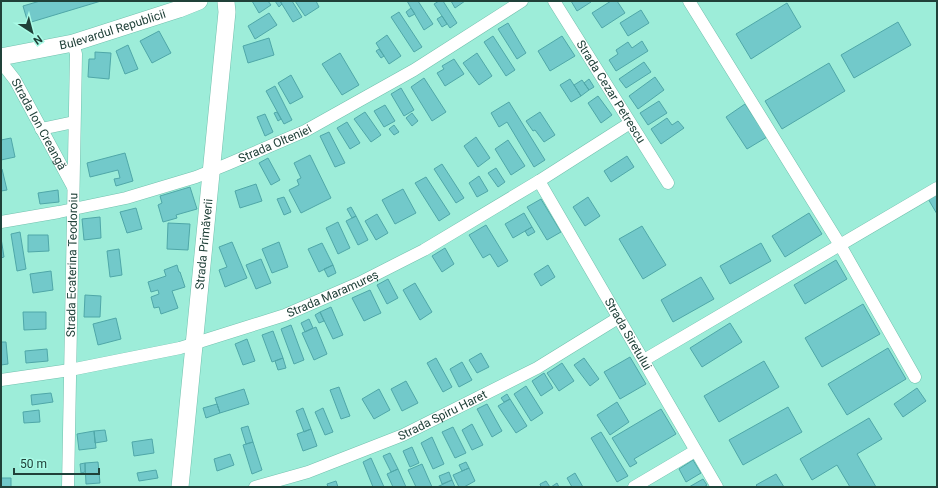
<svg xmlns="http://www.w3.org/2000/svg" width="938" height="488" viewBox="0 0 938 488" font-family="Roboto,sans-serif">
<style>
.building{fill:#72c9ca;stroke:#4fa7a8}
.lines{fill:none;stroke-linecap:round;stroke-linejoin:round}
.street-casing{stroke:#72c1ae;stroke-width:13}
.secondary-casing{stroke:#72c1ae;stroke-width:18}
.street{stroke:#fff;stroke-width:12}
.secondary{stroke:#fff;stroke-width:17}
.labels{text-anchor:middle;stroke-width:3;stroke-linejoin:round;paint-order:stroke}
.street-label{font-size:12px;fill:#204139;stroke:#aafbe6}
</style>
<rect width="100%" height="100%" fill="#9dedd9"/>
<path class="building" d="M40,1H101L28,23L23,6Z
M252,1H268L271,5L259,13Z
M275,1H280L282,4L279,7Z
M280,1H292L302,17L293,22Z
M295,1H316L319,7L305,16Z
M407,1H418L433,24L424,30Z
M439,1H443L457,23L450,28L434,4Z
M451,1H465L455,8Z
M571,1H590L591,2L577,11Z
M611,1H617L625,13L602,28L592,13Z
M787,3L801,27L751,59L736,34Z
M411,8L415,14L409,17L406,12Z
M641,10L649,23L628,36L620,23Z
M399,12L422,47L414,52L391,17Z
M269,13L277,25L255,39L248,26Z
M442,16L447,24L442,27L437,19Z
M898,22L911,45L854,78L841,55Z
M508,23L526,53L517,59L498,29Z
M159,31L171,53L152,63L140,41Z
M387,35L401,56L389,64L376,43Z
M493,36L515,70L506,76L484,42Z
M562,36L575,56L550,71L538,51Z
M269,38L274,55L248,63L243,46Z
M642,41L648,51L616,71L609,60L618,54L616,50L628,42L632,48Z
M128,45L138,69L125,74L116,51Z
M379,49L384,56L381,58L376,51Z
M95,52L111,53L109,79L88,77L89,59H95Z
M340,53L359,85L342,95L322,64Z
M477,53L492,76L479,85L463,63Z
M454,59L464,74L445,86L437,73L444,69L442,66Z
M644,62L651,72L626,88L619,79Z
M829,63L845,91L782,129L765,101Z
M291,75L303,97L290,104L278,83Z
M655,77L664,90L638,109L629,96Z
M424,78L446,112L432,121L411,87Z
M570,79L581,96L571,102L560,85Z
M589,79L594,87L589,90L584,83Z
M582,80L589,90L581,96L574,85Z
M275,86L292,120L284,124L266,91Z
M401,88L414,110L404,116L391,94Z
M598,96L612,115L601,123L588,103Z
M659,101L667,113L648,125L640,113Z
M509,102L545,160L534,167L507,122L499,127L491,113Z
M745,104L767,137L747,149L726,117Z
M385,105L395,121L384,127L374,111Z
M277,112L281,119L278,121L274,113Z
M365,112L381,135L371,142L354,119Z
M540,112L555,135L544,142L535,130L533,131L526,121Z
M412,113L418,121L412,126L406,118Z
M265,114L273,132L265,136L257,117Z
M667,118L672,125L678,121L684,128L661,144L651,129Z
M347,122L360,143L350,149L337,128Z
M394,125L399,132L394,135L389,129Z
M329,132L345,163L335,167L320,136Z
M476,137L490,158L478,167L464,146Z
M11,138L15,157L1,160V140Z
M508,140L525,166L511,175L495,149Z
M125,153L133,181L116,186L114,179L120,178L118,170L90,177L87,163Z
M310,155L331,198L301,213L289,190L299,185L297,180L301,178L294,163Z
M627,156L634,167L611,182L604,171Z
M268,158L280,180L271,185L259,163Z
M442,164L464,198L456,203L434,169Z
M496,168L505,182L498,187L488,173Z
M2,169L7,190L1,191V170Z
M479,176L488,191L477,197L469,183Z
M426,177L450,214L439,221L415,183Z
M256,184L262,201L240,208L235,191Z
M190,187L197,209L176,215L177,218L163,222L158,205L162,203L160,196Z
M403,189L416,213L395,224L382,200Z
M58,190L59,202L40,204L38,193Z
M937,191V214L927,197Z
M284,197L291,212L284,215L277,199Z
M588,197L600,216L585,226L573,207Z
M541,199L561,232L547,240L527,207Z
M351,207L356,216L352,218L347,209Z
M136,208L142,229L127,233L120,212Z
M524,213L532,227L513,238L505,224Z
M809,213L822,234L785,257L772,236Z
M377,214L388,233L376,240L365,221Z
M356,216L368,240L358,245L346,221Z
M100,217L101,238L84,240L82,219Z
M338,222L350,248L338,254L326,228Z
M168,223L190,224L188,250L167,249Z
M486,225L508,261L498,267L490,254L483,258L469,235Z
M642,226L666,265L643,279L619,239Z
M532,227L535,232L528,236L525,231Z
M20,232L26,269L17,271L11,234Z
M28,235H48L49,251L28,252Z
M1,238L4,257L1,258Z
M232,242L247,278L225,287L219,270L227,267L219,247Z
M279,242L288,267L272,273L262,249Z
M322,243L333,265L319,272L308,249Z
M761,243L771,261L730,284L720,266Z
M445,248L454,264L442,272L432,256Z
M119,249L122,275L110,277L107,251Z
M261,259L271,283L256,289L246,265Z
M836,260L847,279L805,304L794,285Z
M177,265L179,272H180L185,287L172,291L178,308L161,314L159,307L154,308L151,297L159,294L158,290L151,292L148,282L166,276L164,270Z
M333,265L336,273L328,277L324,269Z
M548,265L555,277L541,286L534,274Z
M51,271L53,290L33,293L30,274Z
M701,277L714,299L673,322L661,300Z
M388,279L398,298L387,304L377,285Z
M415,283L432,312L420,320L403,290Z
M370,290L381,313L364,321L352,298Z
M85,295L101,296L100,317H84Z
M863,304L880,334L822,367L805,338Z
M331,307L343,335L333,339L320,312Z
M23,312H46V329L24,330Z
M320,312L324,321L319,323L315,315Z
M116,318L121,339L98,345L93,324Z
M309,319L313,328L305,332L301,323Z
M730,323L742,342L702,367L690,348Z
M291,325L304,360L294,364L281,329Z
M316,327L327,354L314,360L302,333Z
M273,331L283,358L272,362L262,335Z
M247,339L255,361L243,365L235,344Z
M1,342H6L8,364L1,365Z
M888,348L906,379L847,415L828,384Z
M47,349L48,361L26,363L25,351Z
M481,353L489,367L477,373L469,360Z
M630,357L646,384L620,399L604,372Z
M283,358L286,368L278,370L275,361Z
M436,358L452,387L443,392L427,363Z
M584,358L599,379L590,386L574,365Z
M764,361L779,387L719,422L704,396Z
M462,362L472,380L459,387L450,369Z
M562,363L574,381L559,391L547,373Z
M544,373L553,388L541,396L532,381Z
M406,381L418,403L402,411L391,389Z
M526,386L543,413L531,421L514,394Z
M339,387L350,416L341,419L330,390Z
M917,388L926,401L903,417L894,404Z
M244,389L249,404L220,413L215,398Z
M379,389L390,410L374,419L362,399Z
M51,393L53,402L32,405L31,395Z
M507,394L510,399L504,402L501,398Z
M510,399L527,426L516,433L498,406Z
M617,402L629,422L610,435L597,415Z
M217,404L220,413L206,418L203,408Z
M487,404L502,431L492,437L477,409Z
M788,407L802,432L743,465L729,440Z
M303,408L311,429L304,432L296,411Z
M323,408L333,432L325,435L315,412Z
M661,409L676,434L634,459L637,463L630,467L612,438Z
M39,410L40,422L24,423L23,412Z
M869,418L882,439L857,454L876,487H850L837,465L812,480L800,459Z
M472,424L483,445L472,450L462,430Z
M248,426L253,442L246,444L241,428Z
M453,427L466,453L455,458L442,432Z
M311,429L317,446L303,451L297,434Z
M105,430L107,441L95,443L94,431Z
M94,431L96,448L79,450L77,434Z
M601,432L628,476L617,482L591,438Z
M432,437L444,464L433,469L421,443Z
M152,439L154,453L134,456L132,442Z
M253,442L262,470L252,474L243,445Z
M412,447L419,463L410,467L403,451Z
M390,453L398,469L391,472L383,456Z
M230,454L234,465L217,471L214,459Z
M371,458L384,487H373L363,462Z
M693,460L701,473L686,482L679,469Z
M98,462L100,483L86,484L85,463Z
M466,462L469,468L462,471L459,465Z
M85,463V472L81,473L80,464Z
M422,464L432,487H416L408,470Z
M469,468L475,481L464,487H459L453,475Z
M398,469L406,487H393L387,474Z
M156,470L158,478L139,481L137,473Z
M449,472L452,480L442,484L439,476Z
M575,473L583,487H572L567,478Z
M776,474L784,487H758L756,485Z
M1,478H11V487H1Z
M703,479L707,485L704,487H689Z
M452,480L455,487H437Z
M336,481L338,487H328L327,484Z
M546,481L550,487H541L540,484Z
M557,483L559,487H551Z"/>
<g class="lines">
<defs>
<g id="street">
<path id="s1" d="M554,1L668,183"/>
<path d="M689,1L840,245L915,377"/>
<path id="s2" d="M1,62L15,80L73,187"/>
<path d="M41,129L74,122"/>
<path id="s3" d="M539,181L717,487"/>
<path id="s4" d="M1,222L59,212L126,198L196,177L228,164L305,131L414,70L522,1"/>
<path d="M644,360L937,188"/>
<path id="s5" d="M1,380L70,370L180,348L285,315L359,283L424,250L539,181L630,123"/>
<path id="s6" d="M68,487L76,54L73,43"/>
<path id="s7" d="M255,487L308,472L403,435L537,368L618,318"/>
<path d="M634,487L695,451"/>
</g>
<g id="secondary">
<path id="s8" d="M1,57L73,43L179,9L199,1"/>
<path id="s9" d="M180,487L227,12L226,2"/>
</g>
</defs>
<use href="#street" class="street-casing"/>
<use href="#secondary" class="secondary-casing"/>
<use href="#street" class="street"/>
<use href="#secondary" class="secondary"/>
</g>
<g class="labels">
<g class="street-label">
<text dy="4" stroke="none"><textPath href="#s8" startOffset="115">Bulevardul Republicii</textPath></text>
<text dy="4" stroke="none"><textPath href="#s1" startOffset="107">Strada Cezar Petrescu</textPath></text>
<text dy="4" stroke="none"><textPath href="#s2" startOffset="73">Strada Ion Creangă</textPath></text>
<text dy="4" stroke="none"><textPath href="#s4" startOffset="286">Strada Olteniei</textPath></text>
<text dy="4" stroke="none"><textPath href="#s9" startOffset="244">Strada Primăverii</textPath></text>
<text dy="4" stroke="none"><textPath href="#s6" startOffset="222">Strada Ecaterina Teodoroiu</textPath></text>
<text dy="4" stroke="none"><textPath href="#s5" startOffset="344">Strada Maramureș</textPath></text>
<text dy="4" stroke="none"><textPath href="#s3" startOffset="177">Strada Siretului</textPath></text>
<text dy="4" stroke="none"><textPath href="#s7" startOffset="201">Strada Spiru Haret</textPath></text>
</g>
</g>
<rect width="938" height="488" fill="none" stroke="#204139" stroke-width="4"/>
<g transform="translate(32 32) rotate(144)" stroke="#aafbe6" stroke-width="3" paint-order="stroke">
<path d="M0-3L7 15L0 10L-7 15Z" fill="#204139"/>
<text y="-6" font-size="11" font-weight="bold" text-anchor="middle" fill="#204139">N</text>
</g>
<path d="M14 468v6h85v-6" fill="none" stroke="#204139" stroke-width="2"/>
<text x="20" y="468" font-size="12" fill="#204139" stroke="#aafbe6" stroke-width="3" paint-order="stroke">50 m</text>
</svg>
